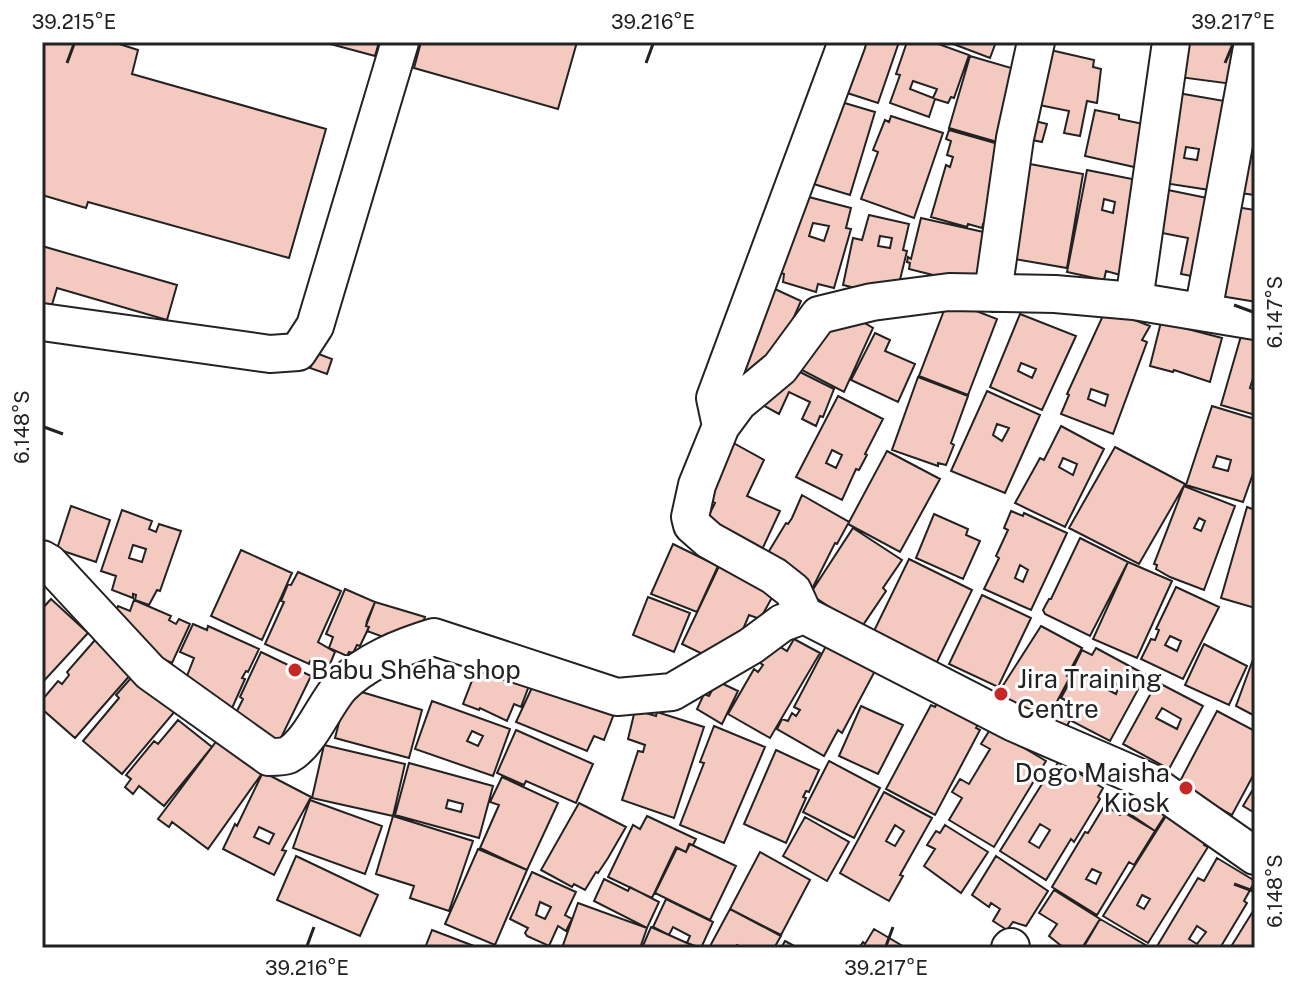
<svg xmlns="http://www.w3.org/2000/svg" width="1297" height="990" viewBox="0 0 1297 990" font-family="'Public Sans',sans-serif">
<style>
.building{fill:#f3c9c0;stroke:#222;stroke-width:2;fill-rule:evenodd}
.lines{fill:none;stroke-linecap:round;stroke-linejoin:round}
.minor-casing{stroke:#222;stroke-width:40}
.minor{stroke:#fff;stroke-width:36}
.ticks{fill:none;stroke:#222;stroke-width:3}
.poi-dot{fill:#c62828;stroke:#fff;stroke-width:3}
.labels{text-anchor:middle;stroke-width:6;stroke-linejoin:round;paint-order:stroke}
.poi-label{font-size:26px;fill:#222;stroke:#fff;text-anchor:start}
.neatline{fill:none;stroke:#222;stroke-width:3}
.ticks-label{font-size:20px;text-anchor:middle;fill:#222}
</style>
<rect width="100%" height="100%" fill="#fff"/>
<path class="building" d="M42,42H113L138,50L132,74L326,129L289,258L88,202L86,208L42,195Z
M323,42H379L375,56Z
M421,42H577L558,109L414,68Z
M852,42H899L878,103L838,90Z
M907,42H933L969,55L954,98L951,97L948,103L935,99L929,117L890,103L900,75L896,74ZM913,81L937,89L933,98L910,89Z
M948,42H996L990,58Z
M1183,42H1246L1240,85L1179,77Z
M1046,49L1094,60L1093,67L1101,69L1097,103L1087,101L1080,136L1064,133L1069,111L1034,104Z
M970,56L1025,72L1004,144L949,128Z
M1172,92L1236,103L1223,192L1157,182ZM1186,147L1199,149L1197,160L1184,158Z
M831,99L875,112L850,195L807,182Z
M1095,110L1119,115V119L1153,126L1143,169L1085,156Z
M891,116L943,133L914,218L861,199L878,152L873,150L885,120L889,122Z
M1031,120L1047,124L1042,142L1027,139Z
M949,130L1009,147L986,226L983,224L982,228L968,224L967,227L931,217L946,165L950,167L953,157L947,155L951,141L946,139Z
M1253,134L1255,195L1232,192Z
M1030,164L1083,174L1067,268L1014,259Z
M1087,170L1142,181L1124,276L1106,271L1104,280L1067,272ZM1104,199L1115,202L1113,213L1102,210Z
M1168,190L1217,200L1202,278L1181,274L1188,238L1157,232L1163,199L1167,200Z
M805,196L851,208L846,228L851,229L834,288L818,284L816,292L783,282L784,274L781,273ZM813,223L829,226L824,241L809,236Z
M1230,206L1255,210V304L1213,295Z
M869,215L909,224L903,250L907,251L898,288L874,283L872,292L843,285L853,238L862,240ZM880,236L892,238L890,248L878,246Z
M921,218L997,235L977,286L909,269L910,263L907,262L908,257L911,259Z
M42,246L177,285L167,320L57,288L51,308L42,305Z
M764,284L801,301L783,342L773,354L768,353L760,371L752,368L738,398L730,359Z
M948,300L997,319L968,395L919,376Z
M1106,309L1150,326L1142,340L1147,342L1113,434L1061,414L1069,395L1067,394ZM1091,389L1108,395L1105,406L1088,399Z
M844,311L873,328L844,392L796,367Z
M1020,314L1076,336L1042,410L990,387ZM1021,363L1036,369L1032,378L1018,371Z
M1161,322L1222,338L1210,382L1174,370L1173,372L1150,366Z
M875,333L890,340L885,351L915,364L898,402L851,380Z
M1241,336L1255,340V372L1250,388L1255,390V415L1221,405Z
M316,353L332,359L327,374L310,368Z
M790,367L834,389L823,417L820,416L816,426L802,419L810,402L789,392L779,414L759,403Z
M918,377L968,396L951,443L954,445L946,465L938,463V466L892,450Z
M987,391L1040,415L1005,493L951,471ZM997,424L1009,428L1002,441L993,435Z
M838,396L883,419L865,454L867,455L859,470L856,469L842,500L796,477ZM832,450L842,455L836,468L826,463Z
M1212,406L1255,419V468L1243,502L1186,485ZM1217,456L1231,460L1228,471L1213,467Z
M1061,426L1104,449L1065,527L1015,503L1040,458L1044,460ZM1063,458L1077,464L1073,475L1059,467Z
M728,440L764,460L747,496L780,511L760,554L703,527L715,503L702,497Z
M1115,447L1185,484L1139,564L1069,528Z
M887,451L940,479L900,552L848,524Z
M1184,486L1235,506L1204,590L1170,577L1156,569L1157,565L1154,564ZM1199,518L1205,521L1201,531L1194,528Z
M802,495L849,522L837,544L835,543L812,589L763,561L786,523L788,524L792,518Z
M71,506L110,520L96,562L57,549Z
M1247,507L1255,510V608L1221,598Z
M122,510L152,521L149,529L156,532L159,524L181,531L160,591L157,590L149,605L135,600L136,595L133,594V598L112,590L116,576L101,571ZM133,545L146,549L142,562L129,558Z
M1011,511L1023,516L1024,513L1067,533L1031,610L984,589L999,558L996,556L1008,530L1004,528ZM1020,565L1028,570L1023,582L1015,578Z
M934,514L968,529L966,535L980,541L963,579L916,558Z
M853,528L902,560L883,588L886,591L861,628L810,594Z
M1080,538L1128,562L1090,636L1045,614L1043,610L1049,599H1051Z
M673,544L718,566L697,612L651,594Z
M241,550L292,573L262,640L211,616Z
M909,559L972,590L936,664L873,633Z
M721,562L774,594L760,619L749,615L739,639L732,636L717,661L682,644Z
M1128,562L1172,581L1137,658L1093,639Z
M298,572L341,591L318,642L335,652L328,669L310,661L309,664L265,644L284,602L281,601L288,584L291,585Z
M1176,587L1219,607L1183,679L1141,659L1151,639L1155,640L1159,630L1156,629ZM1170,636L1181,641L1177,651L1165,645Z
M345,589L375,602L367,621L366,626L369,627L360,646L357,645L353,653L349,652L347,656L329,648L333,637L326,634Z
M982,595L1031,618L998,687L949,664Z
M648,597L690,613L674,652L633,635Z
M51,599L88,633L42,683V609Z
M134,600L171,616L169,620L176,624L179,619L190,624L172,663L149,653L114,617L118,606L130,611Z
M375,602L425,617L418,635L402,639L387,634L386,638L367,631L369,627L366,626Z
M193,624L207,630L208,626L259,649L248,672L246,671L242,678L245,679L229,715L183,686L194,658L180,652Z
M1041,626L1082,648L1067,676L1070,677L1044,726L995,698Z
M794,639L820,653L770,738L728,714L754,669L758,672L763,665L760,663L772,642L787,651Z
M95,640L132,673L75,738L42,709V700L58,681L62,684L69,675L67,672Z
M827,644L876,669L842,733L838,730L824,756L777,729L782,719L788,721L792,713L796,716L800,710L794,707Z
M1204,644L1247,666L1229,705L1185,685Z
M1096,648L1146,675L1110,741L1070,720L1065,730L1049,723L1058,707L1063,709L1067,701L1061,698L1073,676L1070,674L1082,650L1092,655ZM1100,676L1119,686L1116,694L1097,684Z
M261,652L311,676L279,742L233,719L243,699L240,697Z
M1255,654V716L1236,706Z
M472,661L530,683L521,707L514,704L507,721L480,708L479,710L463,704L473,678L466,675Z
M131,678L176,710L122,774L83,741L119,698L116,695Z
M535,681L615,711L604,740L594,736L587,751L516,722Z
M717,681L738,691L722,724L697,709L704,694L709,696Z
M1157,682L1203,706L1169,769L1123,744ZM1162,708L1181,719L1177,729L1156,718Z
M348,688L422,710L409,758L335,738Z
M432,701L510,729L493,776L415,749ZM472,731L483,736L478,746L467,741Z
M938,702L979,724L976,728L980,730L935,815L886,789L931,705L935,707Z
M861,706L903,725L878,774L839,756Z
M635,710L656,716L657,712L704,727L674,818L622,800L638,751L643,752L645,745L628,739Z
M1217,711L1255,731V772L1232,815L1178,785Z
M178,720L212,747L164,806L139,786L133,794L125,787L131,779L126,775L154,741L158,744Z
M714,726L765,747L724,843L680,825L704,763L700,762Z
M991,728L1046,761L994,847L949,820L962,798L952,792L960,779L969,784L990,749L981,744Z
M516,730L593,764L576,803L526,781L524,785L497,773Z
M218,739L263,772L208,849L172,822L169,827L158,819Z
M324,745L405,764L393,816L312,798Z
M776,750L819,770L809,792L806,791L803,797L806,798L786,843L744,824Z
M829,761L880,788L854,838L803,812Z
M1059,761L1103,788L1098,797L1100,799L1074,842L1071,839L1046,880L1000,851L1052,768L1054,769ZM1040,824L1050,830L1039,848L1029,842Z
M409,763L493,786L479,838L395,815ZM448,800L463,804L461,812L446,808Z
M263,772L311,797L282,850L286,851L274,875L223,849L235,824L237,826ZM259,827L274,834L269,844L254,837Z
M502,777L558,803L527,870L480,848L499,805L490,802Z
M1255,786V813L1243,806Z
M1136,787L1171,806L1155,831L1124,810Z
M884,792L932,818L900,875L903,876L889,901L840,873ZM895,825L904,831L895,846L886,841Z
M310,800L382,826L365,874L293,848Z
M579,803L626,827L608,858L598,873L596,872L585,890L574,884L572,887L541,870Z
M1105,805L1120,815L1123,812L1155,831L1134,865L1129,862L1097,915L1052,887L1085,832L1088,833ZM1092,869L1101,873L1096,884L1086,879Z
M393,816L473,841L449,911L410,898L414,886L376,874Z
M647,816L696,839L693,845L689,844L686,852L676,847L652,898L608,877L633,825L640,829Z
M1166,816L1206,841L1204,845L1208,847L1148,943L1103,916ZM1142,895L1150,899L1144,909L1137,905Z
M805,817L849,842L827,881L783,856Z
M945,825L988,852L961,893L924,866L935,849L927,845L936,831L940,833Z
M690,844L736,866L710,920L655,893L677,848L686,852Z
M478,849L527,870L495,945L445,924Z
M760,852L810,880L781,935L730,909Z
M296,856L378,895L360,936L277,900Z
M996,856L1048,891L1026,926L1013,922L1007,930L993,921L1000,909L991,903L989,907L972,895Z
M1217,858L1255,881L1244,901L1247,903L1220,948H1156L1198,878L1204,881ZM1197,926L1206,932L1197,944L1189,939Z
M532,872L576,892L565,915L572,919L566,931L558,926L549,946L527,936L525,933L528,928L510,919ZM540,902L551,907L545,919L536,915Z
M604,879L628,891L630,887L659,902L647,928L594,901Z
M1054,890L1100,919L1082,948H1064L1049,936L1057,924L1039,913Z
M666,899L713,922L701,948L687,943L690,936L673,927L669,935L653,927Z
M578,903L647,928L640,948H562Z
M1255,908V948H1235L1232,945Z
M730,909L781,936L774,948H743L737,945L735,948H709Z
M1100,919L1149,947L1148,948H1083Z
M651,927L687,943L698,948H642Z
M874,929L906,948H859L863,942L865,944Z
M432,930L474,946V948H425Z
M785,941L798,948H781Z"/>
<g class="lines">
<defs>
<path id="minor" d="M993,293L1015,138L1036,42
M1134,301L1171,42
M1203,312L1253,42
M42,322L270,354L298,352L315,326L400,42
M721,426L715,398L847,42
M42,559L49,563L150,672L269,757C275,757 283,757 288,755C310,743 324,705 341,686C366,661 401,647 434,637L617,697L672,692L751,646L782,623L804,615L1014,723L1148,781L1255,856
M804,615L793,591L774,576L709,540L692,525L690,517L697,485L721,426L738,403L780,368L819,315L872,302L949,292L1055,294L1134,301L1255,321
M1010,948L1011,947"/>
</defs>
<use href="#minor" class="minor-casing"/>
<use href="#minor" class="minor"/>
</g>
<path class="ticks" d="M67,63L74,44M646,63L653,44M1225,63L1233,44M1234,305L1253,312M44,427L63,434M1234,884L1253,891M307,946L314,927M886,946L893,927"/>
<g class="poi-dot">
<circle cx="295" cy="670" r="8"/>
<circle cx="1001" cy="694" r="8"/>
<circle cx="1186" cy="788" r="8"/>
</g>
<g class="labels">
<g class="poi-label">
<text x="311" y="679">Babu Sheha shop</text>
<text x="1017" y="688">Jira Training<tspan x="1017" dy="30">Centre</tspan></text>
<text x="1170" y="782" text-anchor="end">Dogo Maisha<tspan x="1170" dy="30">Kiosk</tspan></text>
</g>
</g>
<rect width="1297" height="990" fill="none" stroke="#ffffff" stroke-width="88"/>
<rect x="44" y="44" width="1209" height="902" class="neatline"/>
<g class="ticks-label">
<text x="74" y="29">39.215°E</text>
<text x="653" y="29">39.216°E</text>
<text x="1233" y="29">39.217°E</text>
<text transform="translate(1275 312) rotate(-90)" y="7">6.147°S</text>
<text transform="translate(22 427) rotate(-90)" y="7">6.148°S</text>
<text transform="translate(1275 891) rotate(-90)" y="7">6.148°S</text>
<text x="307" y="975">39.216°E</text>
<text x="886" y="975">39.217°E</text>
</g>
</svg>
